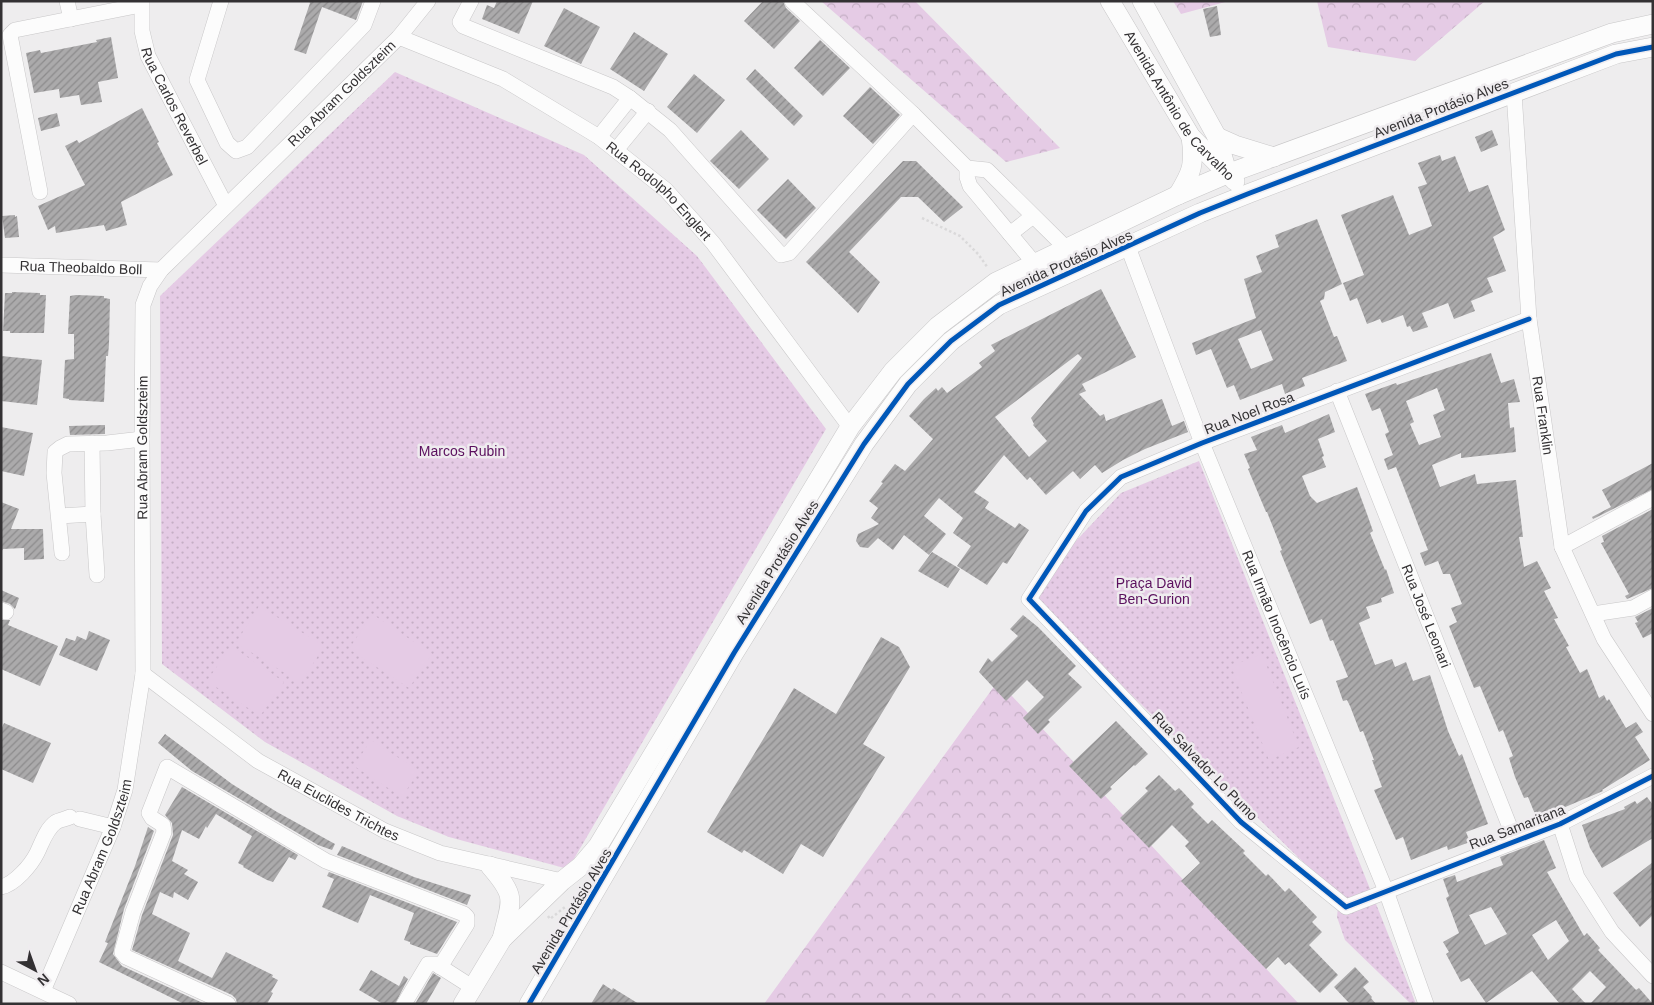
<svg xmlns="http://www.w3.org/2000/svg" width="1654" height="1005" viewBox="0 0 1654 1005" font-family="Helvetica,sans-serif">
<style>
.forest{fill:url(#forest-crowns)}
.park{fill:url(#park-dots)}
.pitch{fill:#e5cbe5}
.building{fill:url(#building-hatch);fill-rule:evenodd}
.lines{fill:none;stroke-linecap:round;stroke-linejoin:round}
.minor-casing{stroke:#c8c7c8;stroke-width:16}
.major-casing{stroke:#c8c7c8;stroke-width:20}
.path{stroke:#dad9da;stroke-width:2.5;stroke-dasharray:2.5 2.5;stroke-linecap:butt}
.minor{stroke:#fcfcfc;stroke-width:15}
.major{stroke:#fcfcfc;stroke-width:19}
.cycleway-casing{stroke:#efecef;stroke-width:8}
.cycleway{stroke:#0057b8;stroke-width:5}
.labels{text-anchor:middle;stroke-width:5;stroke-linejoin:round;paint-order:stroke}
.street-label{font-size:14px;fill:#333133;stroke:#efecef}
.park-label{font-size:14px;fill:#5b105e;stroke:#efecef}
</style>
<defs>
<pattern id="forest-crowns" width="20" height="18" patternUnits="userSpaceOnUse" patternTransform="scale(1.25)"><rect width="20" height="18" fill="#e5cbe5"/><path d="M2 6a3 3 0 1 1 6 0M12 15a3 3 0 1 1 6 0" fill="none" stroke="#c5afc5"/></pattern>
<pattern id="park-dots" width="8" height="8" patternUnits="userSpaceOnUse" patternTransform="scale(1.25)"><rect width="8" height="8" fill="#e5cbe5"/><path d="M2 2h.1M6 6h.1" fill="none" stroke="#c5afc5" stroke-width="1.8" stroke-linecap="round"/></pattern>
<pattern id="building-hatch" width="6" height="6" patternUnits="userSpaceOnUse" patternTransform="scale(1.25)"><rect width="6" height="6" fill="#abaaab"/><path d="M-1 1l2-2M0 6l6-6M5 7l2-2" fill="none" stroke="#8c8b8c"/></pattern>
</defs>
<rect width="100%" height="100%" fill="#eeedee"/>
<path class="forest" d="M821,1H915L1060,148L1006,162Z
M1173,1H1229L1181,14Z
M1317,1H1485L1415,61L1328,47Z
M998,681L1299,1004H764Z"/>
<path class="park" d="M395,72L584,155L697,256L826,429L568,869L449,837L397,816L265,742L162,664L160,296Z
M1199,461L1416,1004H1411L1345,940L1337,917L1339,897L1027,593L1121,493Z"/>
<path class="pitch" d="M259,606L324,646L301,683L236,643Z
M372,614L432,654L409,688L349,649Z
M231,646L284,682L260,716L207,681Z
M1262,654L1299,747L1269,760L1231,666Z
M371,740L419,771L402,797L354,766Z"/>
<path class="building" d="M309,1H363L356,20L322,7L306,54L294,50L310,3Z
M497,1H533L519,34L482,19L487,5L494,8Z
M763,1H783L786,8L800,21L774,49L744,21Z
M1217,6L1221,35L1210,37L1203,9Z
M564,8L600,27L581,64L544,46Z
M634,32L668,54L644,91L610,69Z
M111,37L118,78L98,82L102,102L81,105L79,95L60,98L59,89L34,93L26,53L40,50L41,53L97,42L96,40Z
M820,40L850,68L823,96L794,68Z
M755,69L803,116L794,126L746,79Z
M694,74L725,100L697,133L667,107Z
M870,87L900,115L873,144L843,116Z
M142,108L159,142L157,143L173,175L121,202L127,225L106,231L104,225L56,233L55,226L48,230L38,206L85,185L65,146L77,140L79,143Z
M57,113L60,126L41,131L38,118Z
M741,130L769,159L739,189L710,161Z
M1492,130L1498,145L1481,152L1475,137Z
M1440,155L1442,161L1455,156L1469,192L1488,185L1505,230L1493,237L1506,271L1487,278L1493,292L1471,301L1475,311L1454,319L1448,303L1422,313L1428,327L1413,332L1410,326L1407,327L1403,315L1382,323L1380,319L1367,324L1357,298L1350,301L1343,283L1364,275L1341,215L1393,195L1409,235L1432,226L1418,187L1427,184L1418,163Z
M903,161H916L963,207L944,222L918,197H901L849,252L880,282L858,313L806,262Z
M788,179L816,208L786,239L757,210Z
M15,215V217L17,216L19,237L5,238L2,216Z
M1317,219L1342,284L1325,292L1324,299L1320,301L1334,337L1337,336L1347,361L1302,378L1305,386L1285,394L1282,384L1240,400L1234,385L1227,388L1211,349L1196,355L1192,343L1256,318L1244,279L1262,272L1256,256L1279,247L1275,235ZM1261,330L1273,360L1251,369L1238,339Z
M1101,289L1136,357L1082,384L1086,391L1079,394L1100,416L1104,414L1106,421L1162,399L1172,426L1184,421L1188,432L1145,449L1123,460L1102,473L1095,465L1080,479L1073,471L1046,495L1030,477L1027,480L1004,455L974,492L989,502L985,508L1015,528L1019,523L1029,530L1007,564L1003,562L987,585L957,566L971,546L953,533L963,518L939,498L924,516L946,534L929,555L904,535L893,550L878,538L868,548L860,547L856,541L858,534L879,524L871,518L878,508L869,501L883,483L881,482L895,464L905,471L933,439L909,416L924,399L936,388L938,391L942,387L947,393L982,367L979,363L995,351L991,345ZM1078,354L1082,358L1031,418L1034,424L1033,425L1047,441L1029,457L995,417Z
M12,292L40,293V295H46L44,333H10V331H3L5,293H12Z
M76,295L104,296V298L110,299L109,344L108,356H106L104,402L69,400V399L63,398L65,360L74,359V334H68L70,296Z
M1491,353L1501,383L1514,379L1520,402L1508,403L1510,428L1514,427L1516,452L1461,458V453L1432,465L1440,487L1475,474L1477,484L1516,480L1523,537H1519L1524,567L1537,561L1551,588L1544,591L1558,618L1554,619L1569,646L1566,647L1580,673L1587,669L1599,698L1604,695L1607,701L1609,699L1626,728L1636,722L1643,732L1635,737L1650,760L1602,790L1603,791L1537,819L1528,797L1524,798L1515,777L1509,758L1513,756L1503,730L1499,732L1480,686L1474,688L1449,626L1457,622L1451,608L1462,604L1450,574H1443L1438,561L1425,566L1420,553L1428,550L1419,527L1396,467L1388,470L1384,459L1393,455L1385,434L1389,432L1380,408L1372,411L1365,394L1396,383L1397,385ZM1437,388L1445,410L1433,415L1441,437L1419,445L1410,424L1414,422L1406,401Z
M1,356L42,360L37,405L1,401Z
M1329,414L1335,432L1318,439L1324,456L1322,457L1326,467L1302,476L1310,496L1317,503L1357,487L1367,514L1373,531L1370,533L1385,570L1386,569L1394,593L1381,598L1382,602L1366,607L1370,618L1359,623L1375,665L1392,659L1395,667L1406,662L1413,681L1430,675L1448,731L1459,756L1462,754L1488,824L1466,832L1470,842L1448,850L1447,846L1411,860L1403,837L1396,840L1374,790L1382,787L1372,760H1374L1363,731L1360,732L1350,706L1347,700L1343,701L1336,681L1348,677L1333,640L1330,641L1322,619L1310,624L1280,551L1282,550L1267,512H1266L1248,469L1250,468L1244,454L1257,450L1251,437L1282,425L1285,433Z
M105,425V434L70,435L69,426Z
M1,427L33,433L24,476L1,471Z
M1653,463V489L1593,519L1592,517L1611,507L1602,490Z
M1,502L19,509L11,529H43L44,559L24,560V548L3,549L1,552Z
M1653,509V588L1627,599L1625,596L1629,594L1601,543L1604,542L1602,536Z
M932,552L960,569L948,588L918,571Z
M1,590L19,598L15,609L10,604L1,601Z
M1653,608V633L1643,638L1635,623L1638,622L1635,617Z
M1023,615L1038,627L1076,666L1068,674L1082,687L1048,720L1050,722L1038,734L1023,718L1044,697L1027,680L1006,701L979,672L988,658L992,662L1018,636L1010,629Z
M1,620H10L8,625L58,646L40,686L1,669Z
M89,631L110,640L97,671L59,655L66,638L75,641L77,636L86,640Z
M881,637L899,647L910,667L863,744L885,757L823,857L801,844L783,874L744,850L742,853L707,832L794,688L836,714Z
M1116,721L1148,754L1135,766L1134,765L1110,787L1112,789L1101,799L1069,766Z
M4,723L51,743L33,783L1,769V730Z
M165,734L232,784L277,812L335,844L332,850L318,845L192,771L158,743Z
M1159,775L1175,791L1179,788L1182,791L1194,804L1191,807L1208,824L1212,820L1245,851L1243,853L1266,876L1268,874L1285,892L1289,888L1317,917L1312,922L1322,932L1309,945L1338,975L1320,993L1289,962L1285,965L1278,957L1266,969L1181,881L1200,863L1185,846L1189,842L1172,825L1149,848L1120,818L1148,791L1145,788Z
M182,787L298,855L295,860L289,857L273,882L267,880L243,867L244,866L238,863L252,836L216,814L207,828L206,826L199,839L182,830L172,861L188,870L184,874L198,882L188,900L174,892L173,898L160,892L152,914L190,933L178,961L212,978L226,952L273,975L272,977L278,980L271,992L273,993L267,1004H237L236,999L232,995L132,950L142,915L173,835L172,823L165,815Z
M1647,797L1653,805V838L1602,868L1590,848L1582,825L1625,809L1624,807L1635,801L1637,804Z
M148,827L154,831L124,909L113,954L122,966L205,1004H184L99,962L108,943L105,942L135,866Z
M1544,840L1556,868L1547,872L1584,936L1587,933L1600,948L1598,950L1636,990L1639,988L1653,1004H1590L1606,987L1590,971L1572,989L1586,1004H1560L1532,971L1486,1003L1469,978L1461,982L1446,954L1449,952L1443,942L1459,933L1446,898L1449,896L1443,879L1455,875L1457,882L1503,865L1500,857ZM1491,907L1507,934L1485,945L1469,915ZM1556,920L1569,941L1548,960L1532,935Z
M342,846L414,877L471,895L467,905L337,855Z
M1653,862V915L1640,927L1613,893Z
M329,872L457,922L437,954L410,944V942L404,940L414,913L370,895L358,923L322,907L334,879L327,876Z
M1355,967L1369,982L1363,987L1372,997L1371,998L1376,1004H1350L1334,987Z
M371,970L399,986L404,976L408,979L395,1004H383L359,990Z
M433,973L441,978L426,1004H415Z
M603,984L612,990L613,988L639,1004H591Z"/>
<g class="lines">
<defs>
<g id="minor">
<path d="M67,1L71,19"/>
<path id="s1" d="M142,1V31L148,56L226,206"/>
<path d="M221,1L197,80L227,143L236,151L247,147L364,25L373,1"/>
<path d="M471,1L460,22L463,26L613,87L630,98L670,130L781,255L789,253L913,114L967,168"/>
<path d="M792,1L913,114"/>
<path id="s2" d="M399,37L503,79L599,137L666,190L713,243L850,427"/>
<path id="s3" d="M1514,93L1529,319L1562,547L1604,639L1653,714"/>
<path d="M599,137L630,98"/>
<path d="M616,150L648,111"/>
<path d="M40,192L10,35L15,30L141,5"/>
<path d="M1010,234L1033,216"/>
<path id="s4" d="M1128,247L1202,443L1386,891L1426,1004"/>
<path d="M1035,264L970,186L967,177V168L987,170L1067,249"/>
<path id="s5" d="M1,265L161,270"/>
<path d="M1529,319L1202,443L1121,477L1086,511L1029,599L1241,822L1346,907L1560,824L1653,776"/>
<path id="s6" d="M1337,391L1515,840"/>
<path d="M92,443L93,514L97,575"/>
<path d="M59,516L93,514"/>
<path d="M1562,547L1653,498"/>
<path d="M62,553L54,473L55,452L60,448L68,444L107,443L142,439"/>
<path d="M1,610L6,612"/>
<path d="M1593,614L1633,608L1653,597"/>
<path id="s7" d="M143,674L258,761L385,831L440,853L562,881"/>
<path d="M80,819L113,827"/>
<path d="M1560,824L1577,877L1612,932L1653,976"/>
<path d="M1,887C15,884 31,865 37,853C42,843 46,829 56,822C59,820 66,819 70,817"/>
<path d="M1,972L69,1004"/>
<path id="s8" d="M43,991L113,827L125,790L143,674L142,439L143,305L150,286L161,270L399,37L428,1"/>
<path d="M228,1004L126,957L122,952L133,912L164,832L163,825L152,818L149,813L167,767L326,861L464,914L467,917V924L440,967"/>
<path d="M404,1004L428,964H436L472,987"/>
</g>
<g id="major">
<path id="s9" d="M1110,1L1191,137L1235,181"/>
<path d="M1142,1L1217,137L1227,172"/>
<path d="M1217,137L1235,145L1274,157"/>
<path d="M1178,195C1192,172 1195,165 1191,137"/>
<path d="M490,866C518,898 511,900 502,939"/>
<path d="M463,1004L502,939L562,881L581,866L598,846L850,427L893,371L938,326L996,282L1178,195L1227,174L1612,33L1653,24"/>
<path d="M529,1004L734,653L864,444L908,384L951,341L999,305L1200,213L1250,193L1616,54L1653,47"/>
</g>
</defs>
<use href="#minor" class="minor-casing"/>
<use href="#major" class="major-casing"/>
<path class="path" d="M922,218L960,236L978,254L988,268
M548,916L550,919L565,907"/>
<use href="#minor" class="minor"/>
<use href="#major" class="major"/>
<defs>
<path id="cycleway" d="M1529,319L1202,443L1121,477L1086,511L1029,599L1241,822L1346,907L1560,824L1653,776
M529,1004L734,653L864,444L908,384L951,341L999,305L1200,213L1250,193L1616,54L1653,47"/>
</defs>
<use href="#cycleway" class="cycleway-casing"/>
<use href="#cycleway" class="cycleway"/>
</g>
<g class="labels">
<g class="street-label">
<text dy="5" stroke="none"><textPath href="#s8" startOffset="996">Rua Abram Goldszteim</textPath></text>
<text dy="5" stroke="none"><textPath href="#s9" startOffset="126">Avenida Antônio de Carvalho</textPath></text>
<text dy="5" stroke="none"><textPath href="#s1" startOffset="112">Rua Carlos Reverbel</textPath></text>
<text transform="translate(1441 108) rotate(-21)" y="5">Avenida Protásio Alves</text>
<text dy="5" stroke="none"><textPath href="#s2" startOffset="305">Rua Rodolpho Englert</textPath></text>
<text transform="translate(1066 263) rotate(-24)" y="5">Avenida Protásio Alves</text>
<text dy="5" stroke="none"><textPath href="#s5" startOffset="80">Rua Theobaldo Boll</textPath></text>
<text transform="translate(1249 413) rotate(-21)" y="5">Rua Noel Rosa</text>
<text dy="5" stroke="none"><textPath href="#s3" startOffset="324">Rua Franklin</textPath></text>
<text dy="5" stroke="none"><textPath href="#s8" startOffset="561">Rua Abram Goldszteim</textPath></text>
<text transform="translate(777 562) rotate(-58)" y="5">Avenida Protásio Alves</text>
<text dy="5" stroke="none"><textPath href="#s6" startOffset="242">Rua José Leonari</textPath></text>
<text dy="5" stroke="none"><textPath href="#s4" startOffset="406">Rua Irmão Inocêncio Luís</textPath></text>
<text transform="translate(1205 766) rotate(46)" y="5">Rua Salvador Lo Pumo</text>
<text dy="5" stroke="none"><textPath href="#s7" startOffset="236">Rua Euclides Trichtes</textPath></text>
<text transform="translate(1517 827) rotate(-21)" y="5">Rua Samaritana</text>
<text dy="5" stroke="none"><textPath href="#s8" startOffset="156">Rua Abram Goldszteim</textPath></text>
<text transform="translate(571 911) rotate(-59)" y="5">Avenida Protásio Alves</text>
</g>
<g class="park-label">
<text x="462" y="456">Marcos Rubin</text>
<text x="1154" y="588">Praça David<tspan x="1154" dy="16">Ben-Gurion</tspan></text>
</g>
</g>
<rect width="1654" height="1005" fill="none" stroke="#333133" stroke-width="5"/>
<g transform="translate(35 970) rotate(139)" stroke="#efecef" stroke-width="4" paint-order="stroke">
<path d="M0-4L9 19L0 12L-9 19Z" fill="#333133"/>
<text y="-8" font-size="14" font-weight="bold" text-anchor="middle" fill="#333133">N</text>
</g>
</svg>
